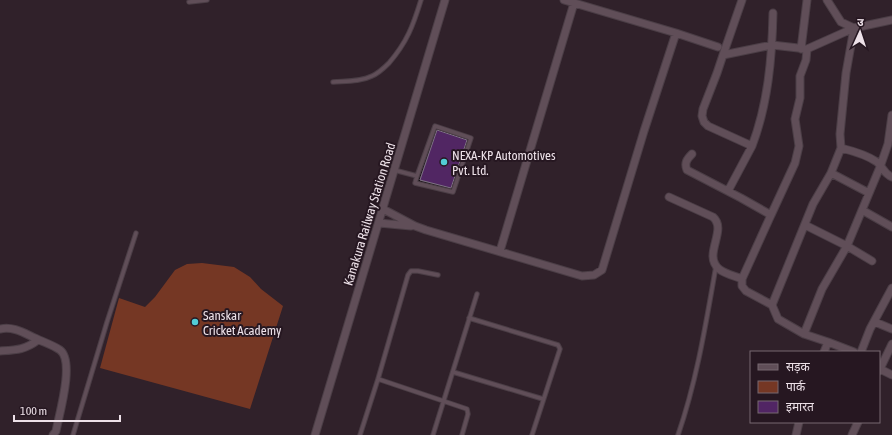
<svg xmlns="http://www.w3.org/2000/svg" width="892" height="435" viewBox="0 0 892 435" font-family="'Asap Condensed','Noto Sans Devanagari',sans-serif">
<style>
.green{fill:#753724}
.building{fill:#512564;stroke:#7e7284;filter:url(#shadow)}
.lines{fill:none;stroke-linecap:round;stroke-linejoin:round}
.service-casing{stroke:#4b3e46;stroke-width:5.5}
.minor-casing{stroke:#4b3e46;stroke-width:9}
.service{stroke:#604e58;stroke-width:3.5}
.minor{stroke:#604e58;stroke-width:7}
.poi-dot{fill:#52ccd6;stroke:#261721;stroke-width:1.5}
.labels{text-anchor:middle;stroke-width:4;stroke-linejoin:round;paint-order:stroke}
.poi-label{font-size:13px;fill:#ede1e8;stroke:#261721;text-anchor:start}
.street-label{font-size:13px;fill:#ede1e8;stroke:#261721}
</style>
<defs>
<filter id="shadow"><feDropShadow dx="-2.5" dy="2.5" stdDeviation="1" flood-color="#0009"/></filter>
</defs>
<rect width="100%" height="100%" fill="#30212a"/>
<path class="green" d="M202,263L234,267L250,277L261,289L283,306L250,409L100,368L119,298L145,307L155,297L175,270L187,264Z"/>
<path class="building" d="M437,130L467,140L451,188L420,180Z"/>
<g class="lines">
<defs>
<path id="service" d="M189,2L207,0
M333,82C346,81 360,82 372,76C379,73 384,68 389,63C407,42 413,26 421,0
M394,170L417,176L435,126L471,138L453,192L415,183L417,176
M469,318L558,345L560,349L559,352L532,435
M453,372L543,399
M378,379L467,409L468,414L462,435
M73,435L107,322L136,233
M360,435L378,379L408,275L411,271H418L438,275
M433,435L477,294
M678,435C697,380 706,323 716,266"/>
<path id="minor" d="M564,0L676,33L718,47
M827,0L841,22L854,28L846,73L840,134L841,148C853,151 867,155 877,162C883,167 884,174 892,177
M801,49L807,0
M807,49L854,28L892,20
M723,55L742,0
M752,146C768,104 772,58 773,13
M692,154C687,159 684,163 687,170L741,198L771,215L742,279V286L746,291L772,305L778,319L804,334L828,342L824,352
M831,173L869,193
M728,191L752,146L708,126L704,122L702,116L703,109L717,73L723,55L772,45L807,49L806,60L800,76V98L795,119L799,146L795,163L771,215
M669,197L713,217C728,230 702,255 719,269C725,274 735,276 742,279
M383,209L415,226L426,230L582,276L594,275L602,270L644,131L676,33
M862,210L892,227
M379,223L411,226
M805,225L847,246L872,261
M500,251L574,3
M772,305L813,204L831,173L841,148
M875,322L892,329
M0,329C13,326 24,333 35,338C43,342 53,345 60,350C75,361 59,415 56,431L53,435
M804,334L822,289L847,246L880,167L888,144L892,115
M828,342L854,352
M0,351C16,350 25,350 38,340
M861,352L870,329L892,288
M880,369L892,375
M879,371L892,344
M315,435L445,0
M796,435L799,422
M852,435L858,422"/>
</defs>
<use href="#service" class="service-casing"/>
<use href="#minor" class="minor-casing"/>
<use href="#service" class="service"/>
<use href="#minor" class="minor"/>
</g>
<g class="poi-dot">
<circle cx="444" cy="162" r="4"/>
<circle cx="195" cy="322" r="4"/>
</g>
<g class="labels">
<g class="poi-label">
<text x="452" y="160">NEXA-KP Automotives<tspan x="452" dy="15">Pvt. Ltd.</tspan></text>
<text x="203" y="320">Sanskar<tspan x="203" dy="15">Cricket Academy</tspan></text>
</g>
<g class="street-label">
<text transform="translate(369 214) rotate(-73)" y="5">Kanakura Railway Station Road</text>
</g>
</g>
<rect x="750" y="351" width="130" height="72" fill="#261721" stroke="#766871"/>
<rect x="758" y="364" width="20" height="6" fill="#604e58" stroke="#766871"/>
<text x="786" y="371" font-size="12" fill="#ede1e8">सड़क</text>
<rect x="758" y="381" width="20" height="12" fill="#753724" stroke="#766871"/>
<text x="786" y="391" font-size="12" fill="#ede1e8">पार्क</text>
<rect x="758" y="401" width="20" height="12" fill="#512564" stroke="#766871"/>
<text x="786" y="411" font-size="12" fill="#ede1e8">इमारत</text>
<g transform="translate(860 32) rotate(3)" stroke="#261721" stroke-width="3" paint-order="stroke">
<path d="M0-3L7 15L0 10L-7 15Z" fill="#ede1e8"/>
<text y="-6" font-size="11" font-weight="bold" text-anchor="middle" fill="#ede1e8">उ</text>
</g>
<path d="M14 415v6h106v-6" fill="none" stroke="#ede1e8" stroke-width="2"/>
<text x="20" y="415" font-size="12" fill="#ede1e8" stroke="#261721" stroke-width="3" paint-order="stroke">100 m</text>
</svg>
